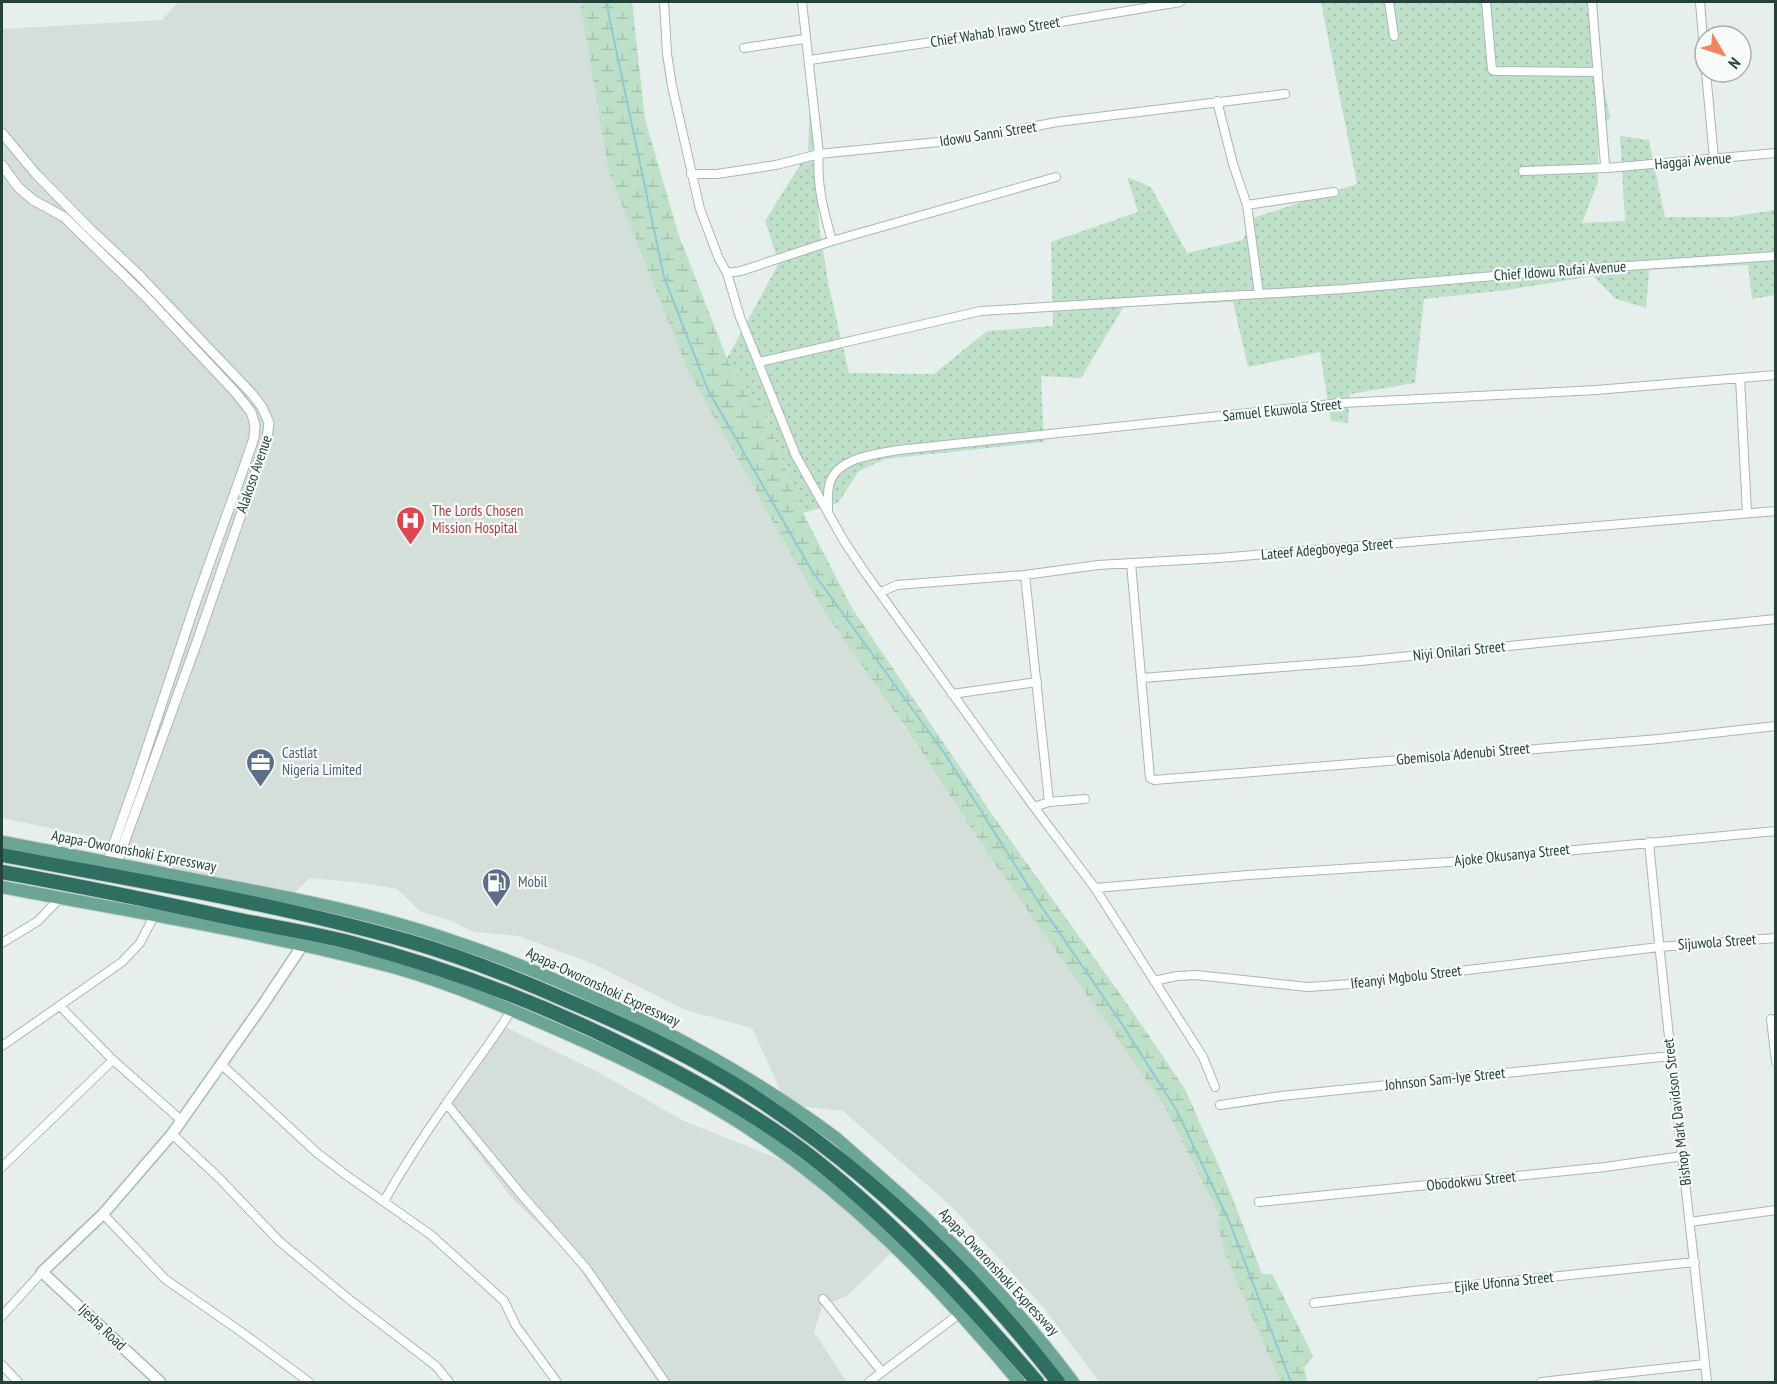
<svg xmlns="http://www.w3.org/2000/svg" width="1777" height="1384" viewBox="0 0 1777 1384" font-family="'PT Sans Narrow',sans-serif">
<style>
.built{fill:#d4dfda}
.grass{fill:url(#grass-dots)}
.wetland{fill:url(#wetland-marsh)}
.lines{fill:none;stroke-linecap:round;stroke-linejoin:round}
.stream{stroke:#8ec9d4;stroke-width:2}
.minor-casing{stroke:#a8b8b2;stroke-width:10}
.tertiary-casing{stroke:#a8b8b2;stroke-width:11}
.secondary-casing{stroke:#a4bbb3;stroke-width:13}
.primary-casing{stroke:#c2cac8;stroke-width:14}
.motorway-casing{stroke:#c2cac8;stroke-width:16}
.minor{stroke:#fff;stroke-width:8}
.tertiary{stroke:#fff;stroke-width:9}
.secondary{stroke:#fff;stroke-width:10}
.primary{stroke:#6aa596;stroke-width:12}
.motorway{stroke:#2f6f62;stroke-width:14}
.labels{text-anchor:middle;stroke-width:4.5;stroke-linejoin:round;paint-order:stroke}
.street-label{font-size:15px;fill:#24423a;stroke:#f7fbf9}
.health-label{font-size:15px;fill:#be3a42;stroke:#f7fbf9;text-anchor:start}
.service-label{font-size:15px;fill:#4e5e75;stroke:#f7fbf9;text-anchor:start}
</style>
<defs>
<pattern id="grass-dots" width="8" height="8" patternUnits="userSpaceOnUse" patternTransform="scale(1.5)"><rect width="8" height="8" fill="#bfe0c8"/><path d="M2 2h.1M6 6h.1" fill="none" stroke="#a4c1ad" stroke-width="1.8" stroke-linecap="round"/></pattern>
<pattern id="wetland-marsh" width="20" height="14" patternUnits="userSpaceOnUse" patternTransform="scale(1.5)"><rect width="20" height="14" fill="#bfe0c8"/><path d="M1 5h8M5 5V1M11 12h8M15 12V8" fill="none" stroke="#a4c1ad"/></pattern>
</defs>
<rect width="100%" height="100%" fill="#e6efeb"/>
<path class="built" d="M178,2H580L608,169L903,725L990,857L1165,1107L1220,1219L1224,1252L1280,1382H1099L1044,1308L953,1208L843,1111L787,1105L752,1028L685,1010L596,965L519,936L474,932L449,920L421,912L397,889L363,883L310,878L289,898L187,872L88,836L2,818V29L162,20Z
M499,1024L600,1073L684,1121L794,1165L854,1211L891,1253L847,1296L822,1306L814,1332L847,1382H658L569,1254L510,1196L446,1111Z"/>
<path class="grass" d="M1321,2H1587L1610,117L1598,135V182L1582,223L1625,221L1620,136L1649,140L1665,217H1730L1775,210V295L1752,299L1748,265L1649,270L1646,308L1616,299L1593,276L1507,290L1424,299L1415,383L1350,394L1348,423L1331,421L1320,352L1248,367L1233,302L1124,306L1081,378L1041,376L1044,442L885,459L859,471L838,503L803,513L768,422L727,358L779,263L765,221L808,152L811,75L819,226L829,287L849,373L934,374L987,331L1053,326L1051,242L1138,212L1127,177L1151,187L1187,253L1243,240L1253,218L1357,184Z"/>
<path class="wetland" d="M580,2H632L645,119L679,236L727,358L768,422L803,513L852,608L996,820L1130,1008L1185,1089L1231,1194L1262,1274H1272L1313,1356L1304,1368L1308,1382H1280L1224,1252L1217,1222L1220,1218L1165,1107L990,857L903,724L820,605L688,371L608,169Z"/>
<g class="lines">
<path class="stream" d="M606,2L664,277L708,390L812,571L945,754L1039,903L1122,1024L1177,1111L1229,1221L1291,1382"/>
<defs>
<path id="minor" d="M664,2L667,54L672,86L700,209L719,259L727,273L740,317L796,456L844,541L864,571L1034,807L1095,888L1203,1057L1215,1087
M802,2L819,154C816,184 824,212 832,241
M1389,2L1394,36
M1486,2L1492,70L1495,71L1598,72
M1592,2L1605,165L1607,168L1776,153
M1700,2L1705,63
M744,48L804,39
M810,60L1007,31L1180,2
M1706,72L1714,159
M1217,101L1233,164L1247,205L1259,294
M1523,171L1607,168
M691,174H717L776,165L819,154L968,139L1057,122L1285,94
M1247,205L1334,192
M727,273L741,271L832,241L1056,177
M759,362L981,311L1344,289L1553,271L1776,256
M1740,378L1747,513
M828,511C828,502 827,490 830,482C839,457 877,454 898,450L1342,403L1596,390L1776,375
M1131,563L1150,778L1154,780L1659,739L1776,726
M1025,575L1049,802L1034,807
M881,592L897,585L1025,575L1098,565L1219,558L1776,511
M1142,678L1360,661L1776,619
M952,694L1037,682
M1049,802L1085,799
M1649,842C1666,1023 1688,1202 1707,1382
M1095,888L1248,875L1449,862L1776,831
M2,943L38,921L60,898
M1154,981L1177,976L1196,975L1308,987L1351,984L1659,947L1776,938
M60,1006L113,1060L181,1120
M1771,1019L1776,1062
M2,1046L122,962L140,943L154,916
M221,1064L316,1152L346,1175L431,1235L504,1301L516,1326L557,1382
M446,1103L520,1193L586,1268L665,1382
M1220,1105L1281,1096L1671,1056
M172,1134L218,1177L279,1241L350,1300L436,1366L449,1382
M2,1167L113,1060
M384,1201C403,1168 424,1135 446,1104C468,1072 492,1042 512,1009
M1259,1202L1605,1167L1683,1156
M103,1214L165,1279L240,1331L309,1382
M1690,1222L1776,1210
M823,1299L882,1372
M1314,1303L1414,1291L1695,1262
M2,1316L42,1272
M2,1365L18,1382
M869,1382L959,1314
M1541,1382L1705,1364"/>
<path id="tertiary" d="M2,133L36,174L88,227L138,274L252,394L262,407L269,423L267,439L197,642L116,865
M2,165L18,187L33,200L64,217L147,298L236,393L251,412L255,425L254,438L239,481L197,598L136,781L107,863"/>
<path id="secondary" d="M160,1382L42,1272L103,1214L172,1134L262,1006L302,946"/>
<path id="primary" d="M2,842C67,854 132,867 197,880C282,896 368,912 450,940C580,983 726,1056 836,1138C850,1150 864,1163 878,1175C950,1237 1016,1306 1073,1382
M2,887C133,912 267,933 396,968C455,985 510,1009 565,1033C622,1058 679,1085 732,1118C843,1187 936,1282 1019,1382"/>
<path id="motorway" d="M2,855C137,881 275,903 408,941C463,957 516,978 568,1001C630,1027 691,1056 747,1092C867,1169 971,1270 1058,1382
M2,872C80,886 158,902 235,919C274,927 314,933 352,943C451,969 545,1005 636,1051C698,1082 759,1116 814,1159C897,1225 968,1302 1037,1382"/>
</defs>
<use href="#minor" class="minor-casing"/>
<use href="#tertiary" class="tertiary-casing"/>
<use href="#secondary" class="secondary-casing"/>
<use href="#primary" class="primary-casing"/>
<use href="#motorway" class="motorway-casing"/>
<use href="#minor" class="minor"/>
<use href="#tertiary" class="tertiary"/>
<use href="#secondary" class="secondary"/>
<use href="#primary" class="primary"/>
<use href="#motorway" class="motorway"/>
</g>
<defs>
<symbol id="hospital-pin" viewBox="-11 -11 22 30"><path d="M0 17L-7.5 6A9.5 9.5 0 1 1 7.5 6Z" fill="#e0444e" stroke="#f7fbf9"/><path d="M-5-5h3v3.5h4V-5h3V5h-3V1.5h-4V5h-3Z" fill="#fff"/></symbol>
<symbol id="office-pin" viewBox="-11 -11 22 30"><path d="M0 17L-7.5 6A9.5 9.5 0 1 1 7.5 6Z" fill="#5c6f8a" stroke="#f7fbf9"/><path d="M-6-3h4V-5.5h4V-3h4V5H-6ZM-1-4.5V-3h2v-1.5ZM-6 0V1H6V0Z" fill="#fff"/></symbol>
<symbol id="fuel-pin" viewBox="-11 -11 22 30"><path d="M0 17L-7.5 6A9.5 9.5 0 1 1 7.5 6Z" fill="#5c6f8a" stroke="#f7fbf9"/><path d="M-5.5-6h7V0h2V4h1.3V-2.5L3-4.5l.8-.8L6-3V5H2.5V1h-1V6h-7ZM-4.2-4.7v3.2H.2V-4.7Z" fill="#fff"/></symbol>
</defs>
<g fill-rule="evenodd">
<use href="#hospital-pin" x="394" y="504" width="33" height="45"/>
<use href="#office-pin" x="244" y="746" width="33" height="45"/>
<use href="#fuel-pin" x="480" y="866" width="33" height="45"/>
</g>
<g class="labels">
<g class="street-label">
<text transform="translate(995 32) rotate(-9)" y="5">Chief Wahab Irawo Street</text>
<text transform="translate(988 134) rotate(-9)" y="5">Idowu Sanni Street</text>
<text transform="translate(1693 161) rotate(-5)" y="5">Haggai Avenue</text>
<text transform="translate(1560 271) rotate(-4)" y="5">Chief Idowu Rufai Avenue</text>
<text transform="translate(1282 410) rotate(-6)" y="5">Samuel Ekuwola Street</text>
<text transform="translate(254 474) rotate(-71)" y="5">Alakoso Avenue</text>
<text transform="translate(1327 549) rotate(-5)" y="5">Lateef Adegboyega Street</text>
<text transform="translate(1459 651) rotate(-6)" y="5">Niyi Onilari Street</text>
<text transform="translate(1463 754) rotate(-5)" y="5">Gbemisola Adenubi Street</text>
<text transform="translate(134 851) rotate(11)" y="5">Apapa-Oworonshoki Expressway</text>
<text transform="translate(1512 855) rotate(-6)" y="5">Ajoke Okusanya Street</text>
<text transform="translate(1717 942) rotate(-4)" y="5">Sijuwola Street</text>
<text transform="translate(1406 977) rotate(-7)" y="5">Ifeanyi Mgbolu Street</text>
<text transform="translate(603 987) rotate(25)" y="5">Apapa-Oworonshoki Expressway</text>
<text transform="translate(1445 1079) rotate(-6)" y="5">Johnson Sam-Iye Street</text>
<text transform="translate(1677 1112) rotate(-97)" y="5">Bishop Mark Davidson Street</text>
<text transform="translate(1471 1181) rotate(-6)" y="5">Obodokwu Street</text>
<text transform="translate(999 1272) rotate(47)" y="5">Apapa-Oworonshoki Expressway</text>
<text transform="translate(1504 1282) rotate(-6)" y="5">Ejike Ufonna Street</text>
<text transform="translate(102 1327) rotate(44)" y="5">Ijesha Road</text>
</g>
<g class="health-label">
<text x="432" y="516">The Lords Chosen<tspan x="432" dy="17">Mission Hospital</tspan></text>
</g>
<g class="service-label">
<text x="282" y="758">Castlat<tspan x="282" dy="17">Nigeria Limited</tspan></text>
<text x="518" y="887">Mobil</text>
</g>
</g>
<rect width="1777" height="1384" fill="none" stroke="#24423a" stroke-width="6"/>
<g transform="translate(1723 54) rotate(129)"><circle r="28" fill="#f7fbf9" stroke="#a3b1ad" stroke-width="1.5"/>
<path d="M0-4.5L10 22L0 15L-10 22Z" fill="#f4845f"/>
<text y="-9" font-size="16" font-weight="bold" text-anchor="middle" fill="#24423a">N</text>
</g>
</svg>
